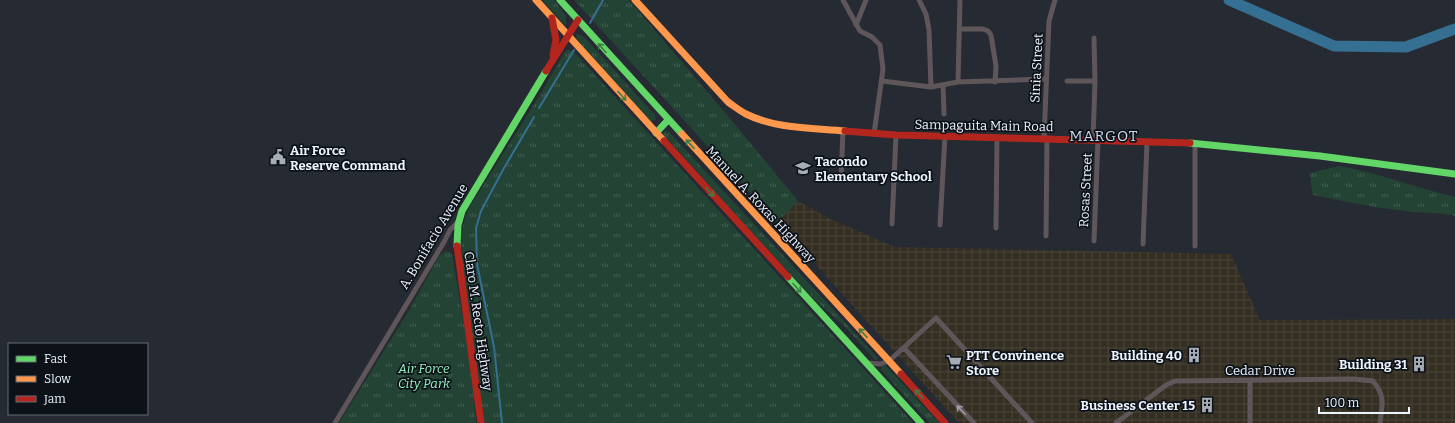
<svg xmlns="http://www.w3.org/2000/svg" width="1455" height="423" viewBox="0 0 1455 423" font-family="Bitter,serif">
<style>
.industrial{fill:url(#industrial-grid)}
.grass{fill:url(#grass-tufts)}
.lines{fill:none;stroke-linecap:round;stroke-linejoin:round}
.stream{stroke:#356f91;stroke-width:2}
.river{stroke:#356f91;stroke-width:11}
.street{stroke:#5f5659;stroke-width:5}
.fast{stroke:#63d668;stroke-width:7}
.slow{stroke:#ff974d;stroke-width:7}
.jam{stroke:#b3261e;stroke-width:7}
.oneway{stroke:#3c7e44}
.oneway2{stroke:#9f9da3}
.labels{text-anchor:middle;stroke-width:3.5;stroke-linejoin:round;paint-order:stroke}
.street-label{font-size:13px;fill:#edf4fe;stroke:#0d1218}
.poi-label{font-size:13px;font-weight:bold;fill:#edf4fe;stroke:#0d1218;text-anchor:start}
.park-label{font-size:13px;font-style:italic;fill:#93f2bf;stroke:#0d1218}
.quarter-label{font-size:15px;letter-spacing:1px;fill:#cddaee;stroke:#0d1218}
</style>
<defs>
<pattern id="industrial-grid" width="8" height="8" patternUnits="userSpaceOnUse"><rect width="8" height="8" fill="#342f22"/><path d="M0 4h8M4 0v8" fill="none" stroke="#484438"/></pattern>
<pattern id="grass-tufts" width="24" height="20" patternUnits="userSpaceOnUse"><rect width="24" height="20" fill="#234434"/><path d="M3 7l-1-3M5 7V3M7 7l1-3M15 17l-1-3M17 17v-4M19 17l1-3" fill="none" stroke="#436052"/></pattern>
</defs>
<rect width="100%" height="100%" fill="#262a32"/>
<path class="industrial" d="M798,201L830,219L895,247L1231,254L1260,320L1455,319V423H959L777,222Z"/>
<path class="grass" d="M542,0H554L566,16V26Z
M574,0H629L733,122L798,201L777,222Z
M577,34L583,36L586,39L655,115L656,119L655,120L651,121L583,46L576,37Z
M566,50H569L574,52L913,423H483L462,267C461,246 460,227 469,208L536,101Z
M665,130L670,133L877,357L878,360H875L844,326L816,301L756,237L663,134Z
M1339,166C1379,173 1416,188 1455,197V216C1441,212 1427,214 1413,212C1379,208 1346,202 1313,195L1311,184L1310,173Z
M446,251L451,253L453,259L471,367L476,423H339L410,309L439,256Z
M884,365L886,366L939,423H930L881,370V366Z"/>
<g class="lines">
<path class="stream" d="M590,23L603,0
M539,108L574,50
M502,423L494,347L477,264L476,228L481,211L504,168L534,117"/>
<path class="river" d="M1229,0L1334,46L1406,47L1455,29"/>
<path class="street" d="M843,0L860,31L872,37L880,45L883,69L874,134
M919,0L926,14L929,30L931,87
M856,25L866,0
M960,29H983L988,31L991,35L996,66L995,82
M882,81L931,87L958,82L1045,79
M1067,81H1095
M958,82L960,0
M943,85L944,114
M1044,138L1049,21L1055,0
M1093,140L1095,81L1094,38
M841,180L843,131
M892,224L896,135
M940,225L945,136
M996,228L997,137
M1046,236L1047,138
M1094,241L1098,140
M1143,244L1147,142
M1195,246V143
M904,348L974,423
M867,363L880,364L889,361L936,318L1032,423
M335,423L444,242L450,230L458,222
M1116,423L1166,385L1175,381L1353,379L1373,381C1386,397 1382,404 1380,423
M1250,423V381"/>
<path class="fast" d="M560,0L682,134
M656,133L668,120
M1190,143L1320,156L1455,174
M457,246L458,225L462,211L546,71
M788,277L921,423"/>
<path class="slow" d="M536,0L664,141
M635,0L728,102C734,106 740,111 746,114C776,129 812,128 845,131
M682,134L901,374"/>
<path class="jam" d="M552,18L556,40L553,55
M546,71L578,20
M845,131L896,135L1190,143
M664,141L788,277
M457,246L481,423
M901,374L945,423"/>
</g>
<defs><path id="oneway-shaft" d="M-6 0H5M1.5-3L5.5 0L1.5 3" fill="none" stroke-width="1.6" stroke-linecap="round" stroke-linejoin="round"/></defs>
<g class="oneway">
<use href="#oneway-shaft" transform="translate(602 48) rotate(-132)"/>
<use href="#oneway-shaft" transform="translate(622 96) rotate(48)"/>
<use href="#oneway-shaft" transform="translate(690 144) rotate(-133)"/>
<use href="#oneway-shaft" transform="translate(710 192) rotate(48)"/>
<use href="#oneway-shaft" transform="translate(797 288) rotate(48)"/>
<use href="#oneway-shaft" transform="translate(863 333) rotate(-133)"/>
<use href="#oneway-shaft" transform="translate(919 394) rotate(-132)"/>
</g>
<use class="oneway2" href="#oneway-shaft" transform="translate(961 410) rotate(-134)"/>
<defs>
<symbol id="civic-bare" viewBox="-9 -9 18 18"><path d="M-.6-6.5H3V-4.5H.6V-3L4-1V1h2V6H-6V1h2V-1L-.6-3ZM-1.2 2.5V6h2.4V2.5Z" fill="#a7adb7" stroke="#0d1218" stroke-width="2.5" paint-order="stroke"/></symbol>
<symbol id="school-bare" viewBox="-9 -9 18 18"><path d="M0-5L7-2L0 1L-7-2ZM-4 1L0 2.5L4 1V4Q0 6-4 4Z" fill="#a7adb7" stroke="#0d1218" stroke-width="2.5" paint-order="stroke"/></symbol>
<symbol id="building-bare" viewBox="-9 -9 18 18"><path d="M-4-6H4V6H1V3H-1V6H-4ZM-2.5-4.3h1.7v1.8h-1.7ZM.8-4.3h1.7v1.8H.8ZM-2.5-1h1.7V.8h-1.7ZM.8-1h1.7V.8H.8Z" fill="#a7adb7" stroke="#0d1218" stroke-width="2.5" paint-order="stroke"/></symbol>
<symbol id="supermarket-bare" viewBox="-9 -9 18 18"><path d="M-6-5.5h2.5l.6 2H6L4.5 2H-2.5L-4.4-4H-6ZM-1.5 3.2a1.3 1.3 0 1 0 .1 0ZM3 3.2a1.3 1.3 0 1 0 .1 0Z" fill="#a7adb7" stroke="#0d1218" stroke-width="2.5" paint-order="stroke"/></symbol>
</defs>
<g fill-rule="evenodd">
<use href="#civic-bare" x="267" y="146" width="22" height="22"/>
<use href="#school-bare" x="792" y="157" width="22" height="22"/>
<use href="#building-bare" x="1183" y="344" width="22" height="22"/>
<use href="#supermarket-bare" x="943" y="351" width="22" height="22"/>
<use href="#building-bare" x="1408" y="353" width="22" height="22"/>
<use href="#building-bare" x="1196" y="394" width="22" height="22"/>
</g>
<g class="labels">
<g class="street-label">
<text transform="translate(1036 68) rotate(-87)" y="5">Sinia Street</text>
<text transform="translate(984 125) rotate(1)" y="5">Sampaguita Main Road</text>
<text transform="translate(1085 190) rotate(-87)" y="5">Rosas Street</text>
<text transform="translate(761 204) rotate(47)" y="5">Manuel A. Roxas Highway</text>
<text transform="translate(433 236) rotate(-59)" y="5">A. Bonifacio Avenue</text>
<text transform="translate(479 321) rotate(82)" y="5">Claro M. Recto Highway</text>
<text x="1260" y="375">Cedar Drive</text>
</g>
<g class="poi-label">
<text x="290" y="155">Air Force<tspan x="290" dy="15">Reserve Command</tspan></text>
<text x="815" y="166">Tacondo<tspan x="815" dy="15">Elementary School</tspan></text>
<text x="966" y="360">PTT Convinence<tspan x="966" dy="15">Store</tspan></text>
<text x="1182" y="360" text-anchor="end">Building 40</text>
<text x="1407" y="369" text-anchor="end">Building 31</text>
<text x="1195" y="410" text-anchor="end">Business Center 15</text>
</g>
<g class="park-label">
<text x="424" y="373">Air Force<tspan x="424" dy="15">City Park</tspan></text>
</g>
<g class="quarter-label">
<text x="1104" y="141">MARGOT</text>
</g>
</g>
<rect x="8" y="343" width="140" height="72" fill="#0d1218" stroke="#676c74"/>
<rect x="16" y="356" width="20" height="6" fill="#63d668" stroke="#676c74"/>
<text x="44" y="363" font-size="12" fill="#edf4fe">Fast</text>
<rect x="16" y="376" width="20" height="6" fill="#ff974d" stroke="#676c74"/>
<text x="44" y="383" font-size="12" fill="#edf4fe">Slow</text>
<rect x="16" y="396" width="20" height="6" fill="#b3261e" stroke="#676c74"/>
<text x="44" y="403" font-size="12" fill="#edf4fe">Jam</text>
<path d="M1319 407v6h90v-6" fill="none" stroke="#edf4fe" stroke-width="2"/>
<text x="1325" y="407" font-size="12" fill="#edf4fe" stroke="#0d1218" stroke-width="3" paint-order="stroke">100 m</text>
</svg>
